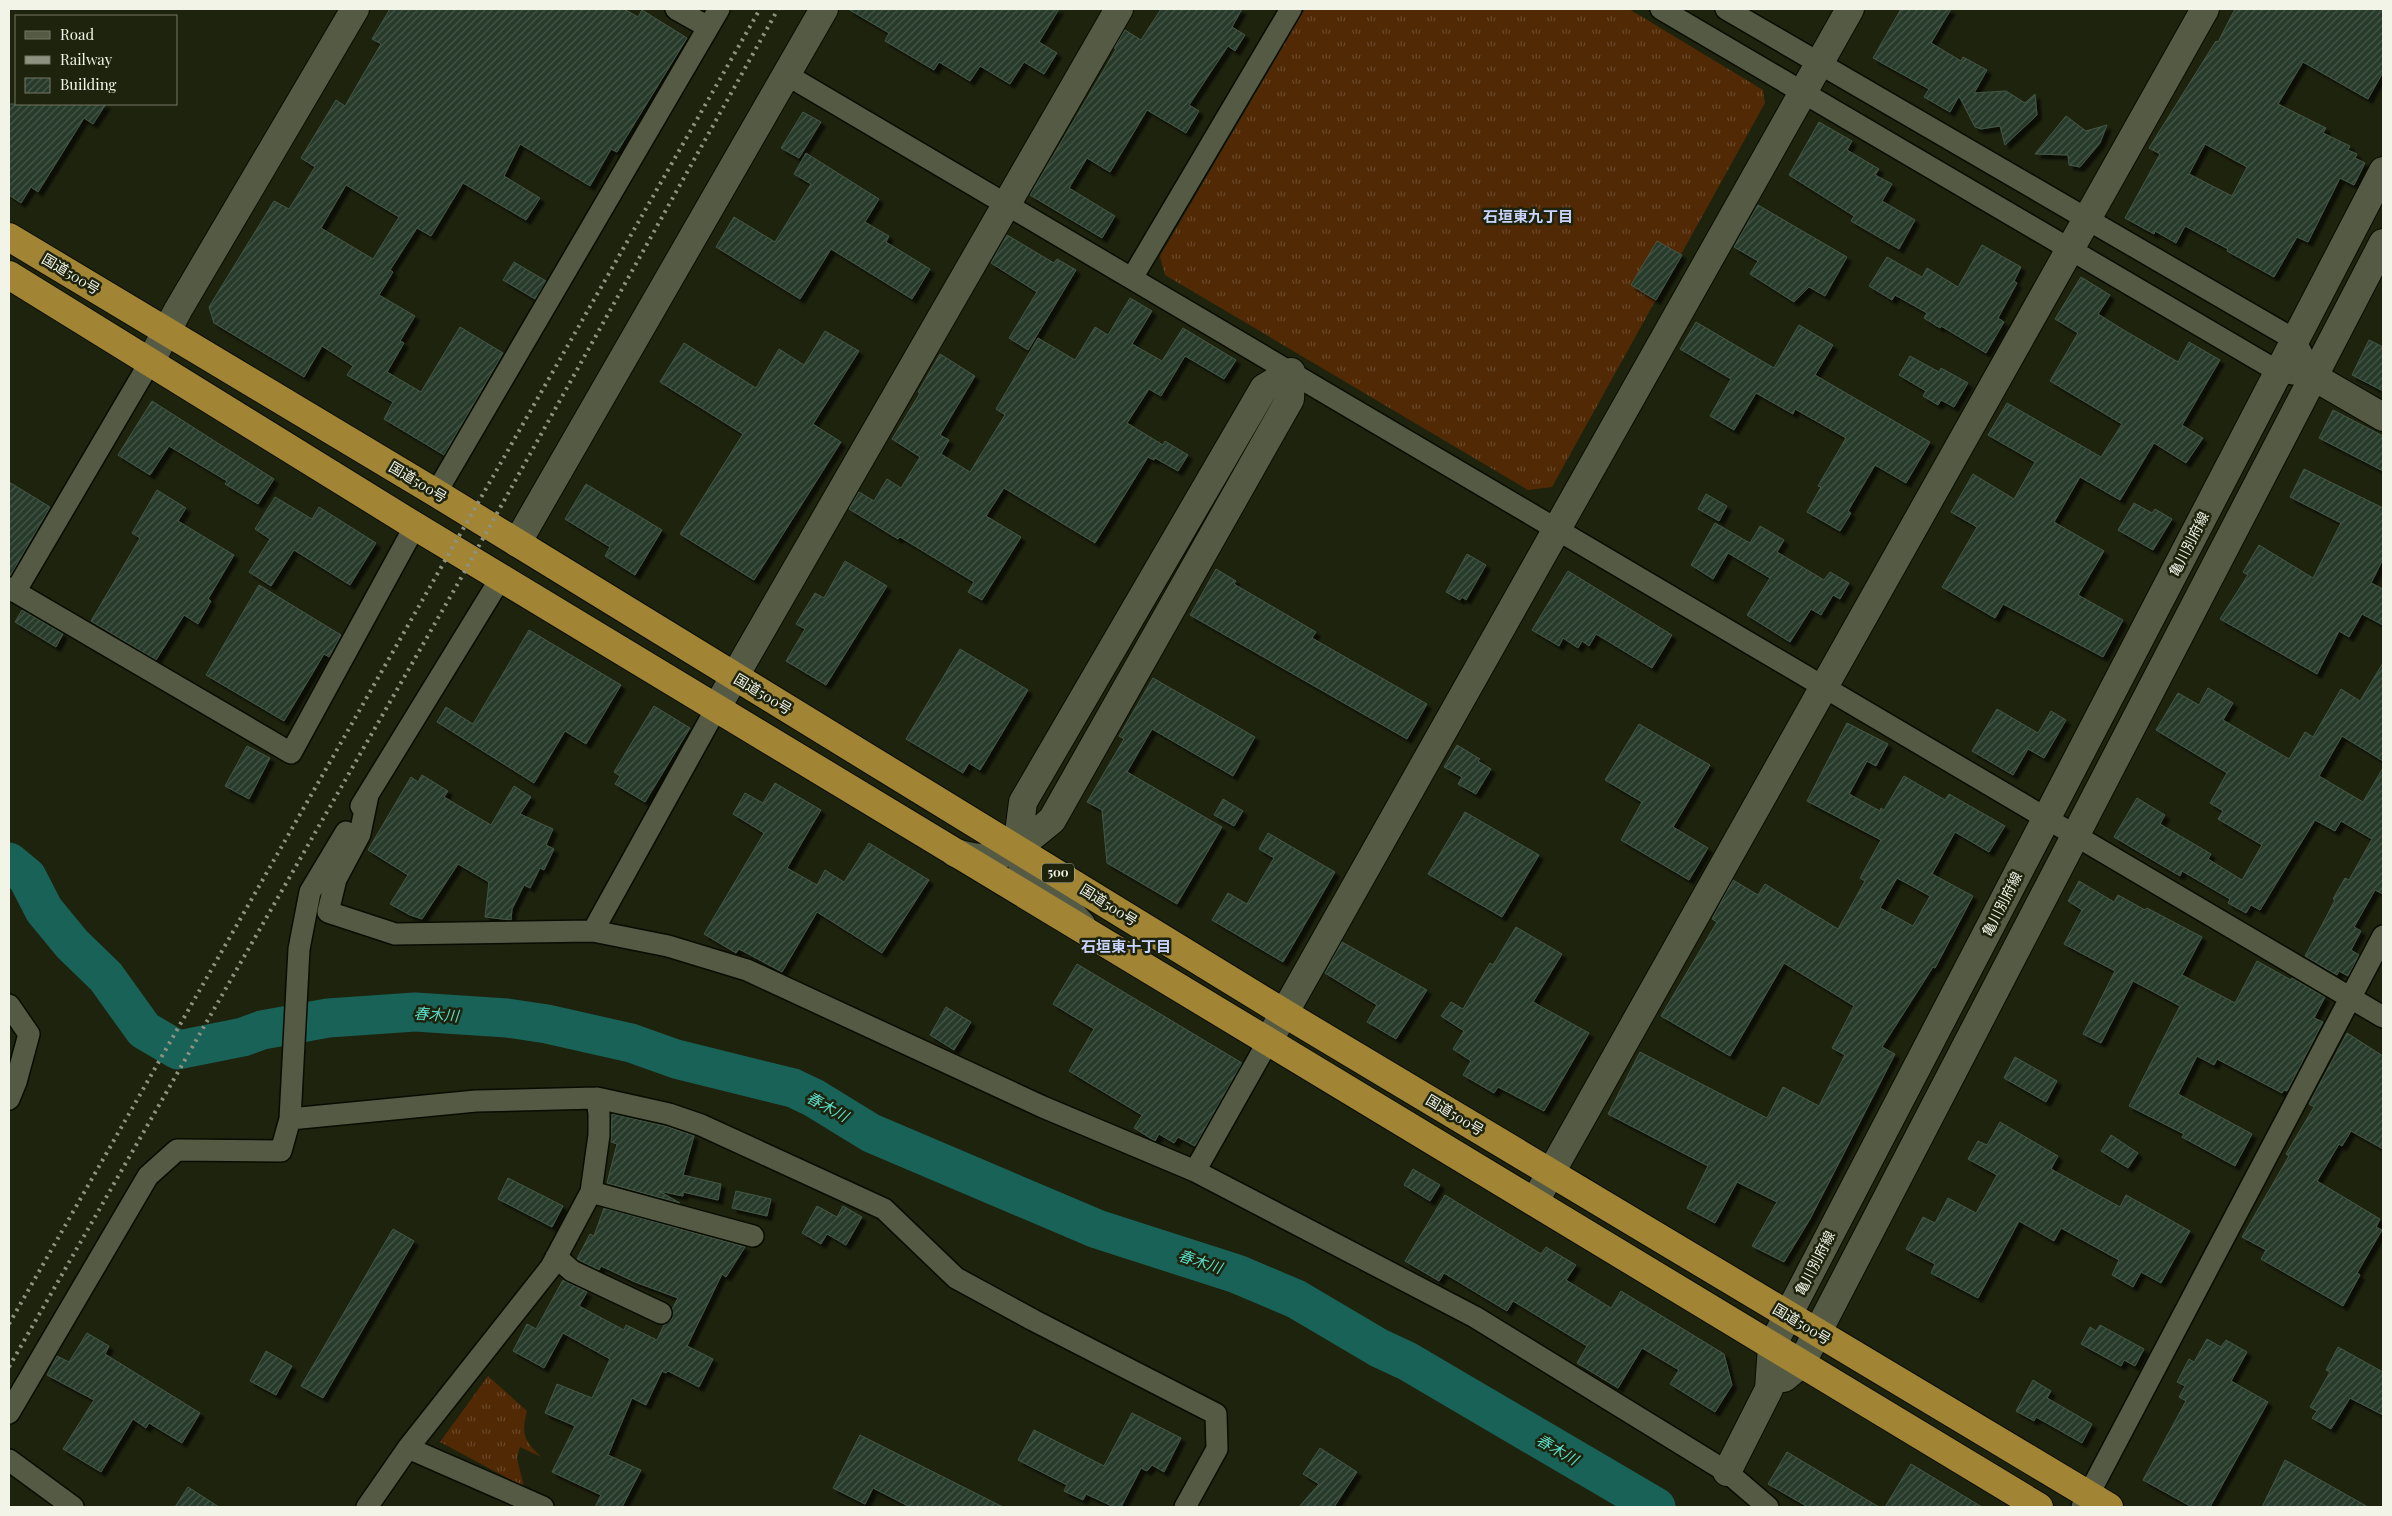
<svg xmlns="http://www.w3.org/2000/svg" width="2392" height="1516" viewBox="0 0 2392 1516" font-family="'Playfair Display','Noto Sans JP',serif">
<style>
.grass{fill:url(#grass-tufts)}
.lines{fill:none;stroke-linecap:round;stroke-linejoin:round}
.river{stroke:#196257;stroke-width:39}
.building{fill:url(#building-hatch);stroke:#435746;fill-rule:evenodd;filter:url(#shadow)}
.street-casing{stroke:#090c00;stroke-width:24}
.secondary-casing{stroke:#090c00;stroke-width:30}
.highway-casing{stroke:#090c00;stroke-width:30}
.street{stroke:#545a43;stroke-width:21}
.secondary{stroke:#545a43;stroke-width:28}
.highway{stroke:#a28435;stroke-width:28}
.rail{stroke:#8e9281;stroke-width:4;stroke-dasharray:2.5 5;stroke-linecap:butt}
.labels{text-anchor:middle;stroke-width:5;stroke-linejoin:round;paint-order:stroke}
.shield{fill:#1e230e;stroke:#b2b5a6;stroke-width:1}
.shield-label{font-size:12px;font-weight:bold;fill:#f1f4e7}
.street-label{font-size:14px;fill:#f1f4e7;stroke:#1e230e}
.neighbourhood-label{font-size:15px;font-weight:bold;fill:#c9d5ff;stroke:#1e230e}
.water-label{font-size:15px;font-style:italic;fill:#5adec9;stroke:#1e230e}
</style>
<defs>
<pattern id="grass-tufts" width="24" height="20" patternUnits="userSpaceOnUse" patternTransform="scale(1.25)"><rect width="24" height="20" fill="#512905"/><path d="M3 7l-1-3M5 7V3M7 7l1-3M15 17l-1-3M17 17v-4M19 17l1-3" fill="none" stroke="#6a4929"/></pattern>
<pattern id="building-hatch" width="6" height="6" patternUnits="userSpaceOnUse" patternTransform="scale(1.25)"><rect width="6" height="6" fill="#283b2b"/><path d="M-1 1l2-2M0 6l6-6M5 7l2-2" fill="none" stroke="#48584a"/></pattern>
<filter id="shadow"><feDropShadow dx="4.5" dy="4.5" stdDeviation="1" flood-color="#0009"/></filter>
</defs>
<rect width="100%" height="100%" fill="#1e230e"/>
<path class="grass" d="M1305,9H1629L1763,90L1765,103L1552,487L1528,490L1165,275L1160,256Z
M488,1376L527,1411C521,1434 524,1440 541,1457L520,1447L517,1458L524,1487L440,1442Z"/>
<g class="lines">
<path class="river" d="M9,862L27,877L44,910L72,944L106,977L144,1030L178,1050L243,1037L262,1030L328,1018L415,1012L507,1018L547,1024L631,1043L676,1059L793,1088L814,1098L871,1133L1097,1229L1237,1274L1296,1299L1379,1348L1407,1361L1656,1507"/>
</g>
<path class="building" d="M390,9H624L638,17L642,10L687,38L617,152L611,149L590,186L520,144L504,176L540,198L526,220L463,183L431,236L417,228L390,270L393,272L379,295L415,316L400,341L404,343L387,372L421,392L460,327L503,353L444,455L384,419L393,402L347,375L353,366L322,346L304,377L214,323L209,307L274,201L289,209L315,167L301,158L336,100L345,106L381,44L372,39ZM346,185L399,217L373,259L321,228Z
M848,9H1059L1039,42L1057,53L1044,74L1024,62L1010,84L980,66L970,81L939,62L934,70L885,41L889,33Z
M1161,9H1242L1232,27L1245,35L1235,51L1228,46L1189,105L1199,111L1186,133L1147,110L1110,172L1087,158L1069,188L1115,216L1102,238L1030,195L1116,49L1114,48L1125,30L1141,40Z
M1901,9H1951L1931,43L1961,61L1963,57L1987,70L1974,93L2006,91L2025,103L2035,94L2037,115L2005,145L2000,126L1981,129L1975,127L1959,96L1950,112L1924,97L1929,89L1873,58Z
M2235,9H2383V72L2368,99L2303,62L2278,104L2326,128L2323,133L2350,146L2348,150L2357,154L2355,158L2365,163L2354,185L2340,178L2308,242L2297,237L2274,277L2227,251L2228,249L2185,226L2176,243L2155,231L2154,234L2125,218L2160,154L2149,148L2216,41L2218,42ZM2205,144L2247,167L2232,196L2189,174Z
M9,104H106L93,124L84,118L38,192L31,187L21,203L9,195Z
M803,112L821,122L799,158L781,148Z
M2066,116L2086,131L2107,125L2100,143L2080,167L2069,165L2068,155L2035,154Z
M1819,122L1852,141L1847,150L1879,169L1875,175L1892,184L1882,201L1915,220L1899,249L1851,221L1854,216L1789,175Z
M806,153L879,199L865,222L889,236L886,242L930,269L912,299L831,249L800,299L716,247L734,217L775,242L811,184L794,174Z
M1758,205L1847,257L1825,296L1809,287L1794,302L1750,274L1758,261L1734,247Z
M1007,235L1054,263L1057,259L1076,270L1028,350L1009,338L1037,292L991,263Z
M1657,241L1682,255L1656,300L1631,285Z
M1982,245L2021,267L2014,281L2017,283L1998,318L2004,322L1986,353L1941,326L1940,328L1924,318L1927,313L1895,295L1892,300L1869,286L1887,257L1922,277L1927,268L1958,287Z
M514,262L546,281L535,299L503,280Z
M2081,277L2110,295L2098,314L2122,329L2178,362L2189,342L2220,360L2182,425L2203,438L2186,463L2154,443L2120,500L2080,477L2054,522L2104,551L2078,595L2123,620L2103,657L2003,604L1995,618L1942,587L1977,527L1951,512L1973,474L2014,499L2035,462L1988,435L2007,403L2101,457L2122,424L2050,381L2078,333L2055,319Z
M1130,298L1152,311L1132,344L1162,361L1183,328L1236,360L1224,379L1185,356L1161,396L1149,389L1127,423L1163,445L1165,441L1188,455L1178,471L1155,458L1154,460L1148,457L1095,543L1004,488L986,516L1021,537L982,600L968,592L974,582L900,537L898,539L849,509L859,492L874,501L887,479L901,488L920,457L892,439L920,393L918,392L940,354L975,376L940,435L949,440L941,454L970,472L1005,415L996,409L1038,338L1075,360L1095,327L1108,335Z
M1696,322L1774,368L1799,325L1833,345L1815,375L1930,442L1906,483L1875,465L1848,511L1851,513L1840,531L1807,512L1821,487L1818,486L1846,438L1795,409L1793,414L1756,393L1734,430L1710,416L1731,379L1680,349Z
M825,331L859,351L813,424L841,442L754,580L680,534L743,434L660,382L684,343L756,388L779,349L804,365Z
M2369,340L2383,347V391L2352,375Z
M1910,356L1939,372L1941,368L1968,383L1954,407L1941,400L1938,405L1923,396L1926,391L1899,375Z
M152,401L274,479L258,504L225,484L227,481L169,446L150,475L118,455Z
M2333,410L2383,436V471L2319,438Z
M2304,469L2383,508V559L2371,583L2383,589V625L2362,614L2349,637L2339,631L2317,674L2220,619L2248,575L2243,572L2259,545L2313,578L2341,523L2290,497Z
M9,482L50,507L10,576H9Z
M586,484L662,530L635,575L605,556L610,547L565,519Z
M157,490L186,508L178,521L234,555L208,599L211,601L198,624L184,615L156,660L91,621L140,538L132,533Z
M1706,494L1727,506L1719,521L1698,509Z
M275,497L312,519L319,507L376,543L350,585L294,550L271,586L249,572L270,539L255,529Z
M2134,503L2152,513L2155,509L2172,519L2153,550L2118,530Z
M1715,523L1750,543L1760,526L1784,540L1777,552L1824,580L1830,572L1849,583L1840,599L1833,595L1821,615L1811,609L1790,642L1747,615L1770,578L1728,553L1713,579L1691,565Z
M1467,554L1486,565L1466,600L1462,597L1460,600L1446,592Z
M845,561L887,586L826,685L786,661L805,629L796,624L815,593L824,598Z
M1216,569L1236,581L1234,584L1316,632L1312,638L1427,704L1407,739L1190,615Z
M1568,571L1672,635L1652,668L1596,634L1589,646L1582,641L1578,648L1563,638L1559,646L1532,630Z
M259,585L341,635L329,657L324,654L284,721L206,675Z
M22,610L63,634L56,647L15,622Z
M529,630L621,685L586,744L565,731L534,783L437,722L446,707L473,724Z
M960,649L1028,690L980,770L969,763L963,773L906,739Z
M2383,663V761L2342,736L2319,776L2363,802L2383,768V894L2375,890L2354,927L2361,931L2351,950L2359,955L2348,976L2339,971L2337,975L2305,956L2322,925L2335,900L2333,899L2345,878L2349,880L2372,839L2341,821L2335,831L2315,820L2260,910L2251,905L2246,913L2228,903L2230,899L2182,871L2180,876L2114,837L2137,798L2165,815L2160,824L2211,854L2208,859L2242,880L2262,845L2218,819L2223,811L2210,803L2227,773L2156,730L2178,693L2199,705L2208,688L2233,703L2223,720L2289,759L2305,732L2313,737L2341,689L2360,701Z
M1153,678L1255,737L1233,776L1152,729L1127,772L1222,827L1177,904L1107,863L1102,810L1087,802L1124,739L1119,736Z
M654,706L690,728L645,802L615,784L620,776L614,772Z
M1997,709L2038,733L2051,711L2066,720L2044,758L2028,749L2013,775L1972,751Z
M1847,723L1888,744L1876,766L1867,761L1849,794L1880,811L1881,808L1884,810L1904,776L1945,800L1949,794L2005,826L1989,852L1955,832L1932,874L1973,896L1935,968L1933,967L1882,1047L1895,1054L1810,1219L1784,1262L1752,1246L1777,1202L1737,1182L1715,1223L1687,1208L1708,1166L1608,1114L1640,1052L1767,1118L1783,1087L1819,1106L1845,1055L1832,1048L1854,1006L1784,963L1730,1056L1661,1016L1717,922L1712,919L1733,880L1758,895L1765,884L1838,929L1865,881L1860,878L1881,840L1807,801ZM1897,878L1930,896L1913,926L1880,908Z
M1639,724L1710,765L1673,827L1708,848L1689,880L1621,840L1642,802L1605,780Z
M1457,745L1480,759L1478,761L1491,769L1476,794L1458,784L1462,777L1444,767Z
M247,746L270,758L249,799L225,786Z
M422,775L448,791L444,797L491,825L514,786L531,797L520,814L553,829L546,845L554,849L544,870L540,868L530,888L524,885L512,909L511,920L485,917L489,882L458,864L422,919L410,915L390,904L408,875L368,850L411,777L418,782Z
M775,783L821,810L787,868L817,885L825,870L844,882L869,843L929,880L882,953L817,912L782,972L739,949L736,953L704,934L764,833L733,814L745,793L763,803Z
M1223,799L1243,811L1234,826L1214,815Z
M1465,812L1539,855L1502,917L1428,874Z
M1268,833L1335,872L1283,962L1212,920L1228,893L1247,904L1274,858L1259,849Z
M2079,881L2114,902L2118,895L2145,910L2147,908L2202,937L2182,975L2235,1003L2257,961L2291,980L2292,978L2325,997L2314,1018L2323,1022L2287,1091L2284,1090L2282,1093L2217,1059L2214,1065L2197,1056L2178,1094L2252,1134L2235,1166L2182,1137L2184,1134L2129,1106L2180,1006L2133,981L2101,1043L2083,1034L2115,971L2064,944L2082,910L2068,901Z
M1516,927L1562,954L1533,1002L1589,1033L1544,1111L1498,1087L1494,1093L1463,1075L1471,1061L1453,1049L1464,1031L1441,1016L1451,1002L1463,1009L1490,963L1493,965Z
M1342,942L1427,990L1396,1039L1367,1022L1377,1005L1325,973Z
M1077,964L1242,1063L1195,1146L1178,1137L1174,1143L1159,1134L1155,1141L1134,1128L1142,1115L1069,1071L1094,1029L1053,1004Z
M946,1007L971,1022L954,1050L930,1035Z
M2347,1033L2383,1056V1149L2351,1131L2342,1146L2339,1144L2317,1181L2380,1219L2376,1227L2382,1230L2357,1273L2360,1275L2343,1306L2261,1259L2266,1250L2242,1237L2289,1156L2286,1154L2314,1107L2309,1104Z
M2015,1057L2057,1081L2046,1102L2004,1078Z
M612,1114L665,1126L694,1136L683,1175L721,1184L718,1200L683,1192V1196L659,1191L680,1203L607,1183L617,1144L611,1142Z
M2000,1122L2058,1156L2051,1169L2120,1207L2126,1195L2190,1231L2161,1283L2141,1272L2133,1287L2112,1275L2119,1260L2061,1228L2054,1241L2019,1221L1978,1298L1931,1273L1935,1264L1906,1249L1923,1217L1935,1223L1948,1198L1976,1213L1997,1175L1968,1159L1978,1141L1987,1145Z
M2111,1135L2138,1153L2128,1168L2101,1151Z
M1413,1169L1440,1185L1430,1201L1404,1185Z
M508,1178L563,1206L552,1227L498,1199Z
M736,1191L771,1199L767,1216L732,1208Z
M1445,1195L1541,1254L1546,1247L1576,1265L1566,1280L1611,1308L1621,1291L1724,1354L1732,1385L1715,1412L1670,1384L1679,1370L1642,1348L1618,1388L1577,1363L1587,1346L1513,1301L1507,1311L1444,1273L1439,1281L1405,1261Z
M817,1206L837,1217L843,1206L862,1217L846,1245L827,1234L821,1244L802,1233Z
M604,1208L745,1247L726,1277L722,1274L687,1346L713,1359L699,1387L668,1371L666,1373L662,1371L646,1405L632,1398L608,1455L641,1470L622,1507H595L601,1495L552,1472L575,1426L545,1413L557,1384L592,1398L610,1359L563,1333L544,1368L513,1351L527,1324L536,1329L563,1280L587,1292L579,1306L624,1330L626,1325L657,1340L664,1325L672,1319V1309L678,1298L635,1282L601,1266L599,1270L577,1259L590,1234L594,1236Z
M393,1229L414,1241L323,1398L301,1386Z
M2100,1325L2144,1349L2135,1366L2124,1360L2121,1366L2081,1344L2090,1327L2096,1331Z
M87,1333L109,1346L105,1354L200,1413L182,1443L149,1423L146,1428L133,1419L101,1472L63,1449L94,1400L47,1375L57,1356L69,1362Z
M2207,1339L2221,1347L2226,1340L2247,1352L2231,1381L2268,1402L2210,1507H2192L2143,1480L2186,1401L2179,1397L2185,1386L2177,1382L2189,1359L2194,1362Z
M2338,1347L2383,1372V1415L2350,1398L2331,1429L2312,1418L2317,1411L2310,1407L2330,1372L2326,1370Z
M266,1351L292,1366L276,1395L250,1381Z
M2033,1380L2051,1391L2047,1398L2092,1424L2082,1443L2036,1417L2034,1421L2016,1411Z
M1132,1413L1181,1438L1164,1472L1152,1465L1147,1471L1141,1468L1121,1507H1114L1086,1494L1083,1500L1064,1491L1067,1485L1018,1460L1034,1430L1104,1466Z
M860,1435L1003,1507H910L873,1488L865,1504L833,1488Z
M1320,1448L1357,1472L1334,1507H1299L1319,1484L1303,1474Z
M1787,1452L1879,1507H1808L1768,1484Z
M2285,1460L2368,1507H2262Z
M1911,1464L1982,1507H1885Z
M188,1487L219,1507H175Z"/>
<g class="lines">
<defs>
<path id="street" d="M676,9L708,27
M1661,9L2279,372L2314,377
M1726,9L2295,340L2314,377
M787,75L2383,1017
M1132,278L1291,9
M436,493L719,9
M9,588L291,753L415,526
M15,592L150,362
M368,795L360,834L336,879L328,912L395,934L593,931L668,946L747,970L1043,1107L1195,1171L1475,1317L1727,1472L1768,1507
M361,806L502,576
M593,931L717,707
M9,1005L29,1034L16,1082L9,1099
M290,1119L476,1101L597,1098L669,1114L701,1125L884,1209L956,1278L1033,1320L1216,1414L1217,1449L1185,1507
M1195,1171L1269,1040
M591,1192L753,1236
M556,1257L572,1271L661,1313
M9,1413L148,1176L177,1150L281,1151L290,1119L299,949L310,892L346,832
M408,1448L543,1507
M9,1460L73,1507
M367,1507L408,1448L551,1267L591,1192L599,1135V1114L597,1098
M2082,1507L2383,936"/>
<path id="secondary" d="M150,362L178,310L355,9
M2314,377L2383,417
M517,543L824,9
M717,707L1119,9
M955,853C964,855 974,858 983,858C1011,857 1031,837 1052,820L1290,399L1291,372
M1081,924L1049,890L1024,869L1017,848L1023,802L1264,388L1291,372
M1269,1040L1850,9
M1535,1201L2205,9
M1784,1378L1801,1364L2383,243
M1727,1472L1769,1389L1772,1346L2383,171"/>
<path id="highway" d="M9,237L436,493L1284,1013L2109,1507
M9,275L415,526L2039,1507"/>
</defs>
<use href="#street" class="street-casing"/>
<use href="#secondary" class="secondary-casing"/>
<use href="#highway" class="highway-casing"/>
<use href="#street" class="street"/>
<use href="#secondary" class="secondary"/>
<use href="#highway" class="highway"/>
<path class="rail" d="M9,1324L760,9
M9,1367L461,578L778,9"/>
</g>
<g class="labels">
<rect class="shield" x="1042" y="863.5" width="32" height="19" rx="4"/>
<g class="shield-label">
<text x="1058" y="877">500</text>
</g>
<g class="street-label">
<text transform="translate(71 274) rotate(31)" y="5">国道500号</text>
<text transform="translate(418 482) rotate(31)" y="5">国道500号</text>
<text transform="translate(2189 544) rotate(-63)" y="5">亀川別府線</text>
<text transform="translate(763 694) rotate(31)" y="5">国道500号</text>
<text transform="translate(2002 904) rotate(-63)" y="5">亀川別府線</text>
<text transform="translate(1109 905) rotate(32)" y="5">国道500号</text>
<text transform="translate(1455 1115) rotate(31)" y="5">国道500号</text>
<text transform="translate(1815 1263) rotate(-63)" y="5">亀川別府線</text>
<text transform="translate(1802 1324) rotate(31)" y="5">国道500号</text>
</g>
<g class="neighbourhood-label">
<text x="1528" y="222">石垣東九丁目</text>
<text x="1126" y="952">石垣東十丁目</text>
</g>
<g class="water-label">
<text transform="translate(436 1015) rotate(4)" y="5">春木川</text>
<text transform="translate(827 1107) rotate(29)" y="5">春木川</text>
<text transform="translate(1200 1262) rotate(18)" y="5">春木川</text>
<text transform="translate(1557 1450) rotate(30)" y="5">春木川</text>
</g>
</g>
<rect width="2392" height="1516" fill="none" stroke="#f1f4e7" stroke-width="20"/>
<rect x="15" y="15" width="162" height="90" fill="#1e230e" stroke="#727765"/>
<rect x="25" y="31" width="25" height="8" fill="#545a43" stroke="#727765"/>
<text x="60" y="40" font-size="15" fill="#f1f4e7">Road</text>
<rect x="25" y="56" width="25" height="8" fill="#8e9281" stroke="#727765"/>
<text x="60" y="65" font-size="15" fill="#f1f4e7">Railway</text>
<rect x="25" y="78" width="25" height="15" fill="url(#building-hatch)" stroke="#727765"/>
<text x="60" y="90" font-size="15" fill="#f1f4e7">Building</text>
</svg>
